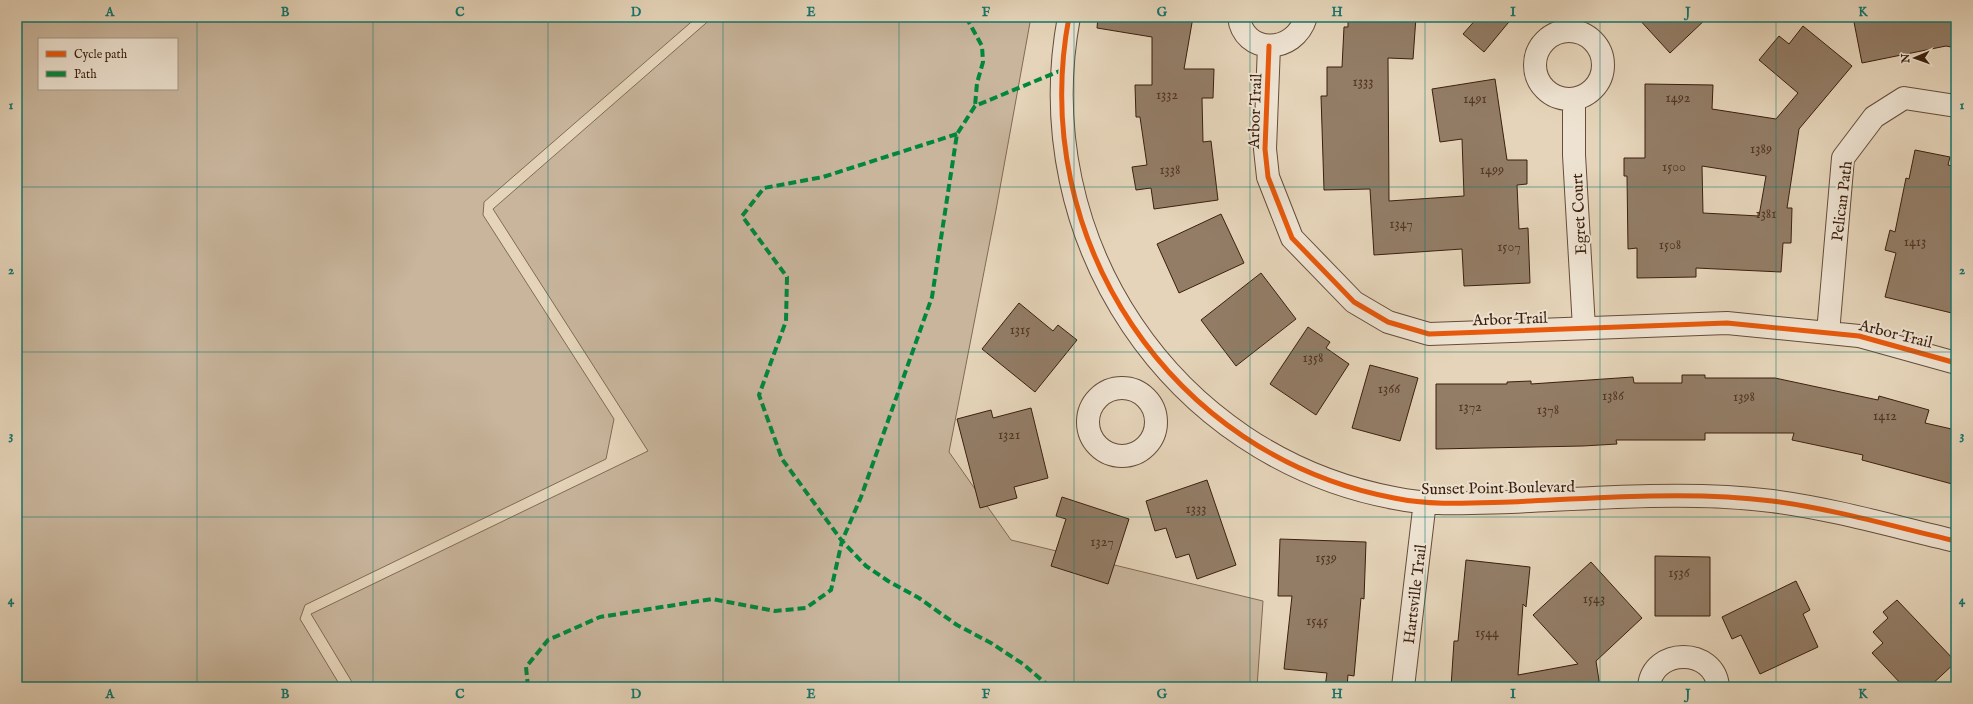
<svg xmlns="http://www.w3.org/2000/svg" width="1973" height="704" viewBox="0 0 1973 704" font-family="'IM FELL English',serif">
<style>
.green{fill:#c8b59c;stroke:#826a55;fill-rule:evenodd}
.building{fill:#937d67;stroke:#3b1f0e;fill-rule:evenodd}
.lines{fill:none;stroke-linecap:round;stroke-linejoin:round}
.minor-casing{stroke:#664c39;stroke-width:24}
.minor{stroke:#eee3d2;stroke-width:22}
.quiet{stroke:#00873e;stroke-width:4;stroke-dasharray:8 4;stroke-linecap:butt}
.cycleway-casing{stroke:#eee3d2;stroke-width:8}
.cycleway{stroke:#e8590c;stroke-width:5}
.grid{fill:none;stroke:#0f766e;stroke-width:1;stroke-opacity:0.55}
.labels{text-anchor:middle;stroke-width:4;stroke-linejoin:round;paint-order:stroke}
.number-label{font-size:14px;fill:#513624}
.street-label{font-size:16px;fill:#3b1f0e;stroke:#eee3d2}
.neatline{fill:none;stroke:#0f766e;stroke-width:1.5}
.grid-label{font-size:13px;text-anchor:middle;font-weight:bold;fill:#0f766e}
</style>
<rect width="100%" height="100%" fill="#e5d4b9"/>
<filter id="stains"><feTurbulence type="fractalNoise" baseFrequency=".005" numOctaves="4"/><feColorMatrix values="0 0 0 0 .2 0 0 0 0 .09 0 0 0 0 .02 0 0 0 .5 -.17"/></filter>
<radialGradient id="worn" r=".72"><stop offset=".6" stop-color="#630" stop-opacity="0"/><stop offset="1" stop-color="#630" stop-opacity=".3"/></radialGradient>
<path class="green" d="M17,17H697L484,202L483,215L614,419L606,459L305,605L300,619L341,687H17ZM39,39H177V89H39Z
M713,17H1031L996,210L949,452L1011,540L1263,601L1257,687H355L311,614L648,451L493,209Z"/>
<path class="building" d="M1098,17H1193L1184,69H1214L1213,98H1202L1203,142L1211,141L1218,200L1154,209L1151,188L1136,190L1132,167L1147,165L1140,117H1136L1135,85H1152V37L1097,28Z
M1348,17H1416L1413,59L1388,58L1389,201L1464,196L1462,139L1440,142L1432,89L1495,79L1507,160H1527V184L1517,185L1519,229L1528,228L1530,283L1464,286L1462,249L1374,255L1370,189L1324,190L1321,96H1327V67H1342L1344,27H1348Z
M1478,17H1513L1484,52L1463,34Z
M1637,17H1708L1670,53Z
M1853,17H1956V48L1946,46L1862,63Z
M1803,26L1852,66L1799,129L1787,208H1792L1791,243H1783L1781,272L1696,268V277L1637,278V248L1628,249L1627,176H1624V158H1645V84L1713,85L1712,109L1776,119L1798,93L1759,60L1779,36L1789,44ZM1702,166L1766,176L1759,216L1703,213Z
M1915,150L1950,157L1948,165L1956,167V314L1885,297L1896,253L1885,250L1890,230L1895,232L1906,178L1909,179Z
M1221,214L1244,263L1179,293L1157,244Z
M1261,273L1296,319L1236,366L1201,320Z
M1019,303L1053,331L1058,325L1077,340L1035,392L982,349Z
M1308,327L1330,342L1326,348L1349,364L1316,415L1270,384Z
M1370,365L1418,378L1400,441L1352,428Z
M1682,375H1705V378H1775L1878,400L1879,396L1929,410L1925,423L1956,430V485L1862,460L1863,455L1792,440L1794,433H1705V440H1616L1617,444L1583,446L1436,449V384H1507V382L1531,381V384L1633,377L1634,383H1682Z
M1031,408L1048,478L1014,487L1017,498L980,508L957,419L991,410L993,418Z
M1207,480L1236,565L1197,579L1189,554L1176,558L1166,528L1155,531L1146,501Z
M1062,497L1129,519L1108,584L1051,566L1066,519L1056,516Z
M1280,539L1366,542L1364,599L1361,598L1354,676L1348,675L1347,687H1325L1327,673L1284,669L1292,596H1278Z
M1655,556L1710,557V616H1655Z
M1466,560L1530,567L1526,607L1523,604L1518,675L1578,664L1533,615L1591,562L1642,618L1596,661L1600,687H1451L1454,641H1458Z
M1796,581L1810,610L1803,614L1818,647L1760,674L1741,635L1732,639L1722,617Z
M1897,600L1956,662L1929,687H1904L1872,653L1883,643L1873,632L1888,618L1883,612Z"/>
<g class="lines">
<defs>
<path id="minor" d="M1069,17C1027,239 1171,456 1394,498C1432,506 1472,503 1510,502C1556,500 1603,497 1650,496C1690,495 1732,496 1772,501C1834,509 1895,527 1956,541
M1239,17C1243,54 1294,56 1306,17
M1535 65a34 34 0 1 1 68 0a34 34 0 1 1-68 0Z
M1269,46L1265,149L1268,177L1292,238L1354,302L1388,322L1429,334L1727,323L1859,336L1956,363
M1574,99V155L1584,328
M1828,333L1843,158L1874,117L1904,98L1956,106
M1088 422a34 34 0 1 1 68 0a34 34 0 1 1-68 0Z
M1403,687L1425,501
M1649,687C1652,647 1715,647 1718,687"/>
</defs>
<use href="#minor" class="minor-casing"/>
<use href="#minor" class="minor"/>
<path class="quiet" d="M966,17L982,46L983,62L977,83L975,106
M957,134L823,177L764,188L742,216L787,277L786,321L759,395L782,459L842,541L866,566L888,581L919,598L957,625L991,643L1023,664L1050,687
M528,687L526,667L548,640L600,617L712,599L775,611L806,608L831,590L842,541L861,497L932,297L957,134L975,106L1062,70"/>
<defs>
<path id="cycleway" d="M1069,17C1027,239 1171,456 1394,498C1432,506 1472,503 1510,502C1556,500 1603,497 1650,496C1690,495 1732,496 1772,501C1834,509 1895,527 1956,541
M1269,46L1265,149L1268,177L1292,238L1354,302L1388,322L1429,334L1727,323L1859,336L1956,363"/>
</defs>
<use href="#cycleway" class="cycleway-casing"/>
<use href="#cycleway" class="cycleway"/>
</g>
<path class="grid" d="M197,17V687M373,17V687M548,17V687M723,17V687M899,17V687M1074,17V687M1250,17V687M1425,17V687M1600,17V687M1776,17V687M17,187H1956M17,352H1956M17,517H1956"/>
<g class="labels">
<g class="number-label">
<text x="1363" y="86">1333</text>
<text x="1167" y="99">1332</text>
<text x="1678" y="102">1492</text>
<text x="1475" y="103">1491</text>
<text x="1761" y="153">1389</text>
<text x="1674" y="171">1500</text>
<text x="1170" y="174">1338</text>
<text x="1492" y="174">1499</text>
<text x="1766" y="218">1381</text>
<text x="1401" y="228">1347</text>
<text x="1915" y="246">1413</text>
<text x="1670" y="249">1508</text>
<text x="1509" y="251">1507</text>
<text x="1020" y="334">1315</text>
<text x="1313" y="362">1358</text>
<text x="1389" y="393">1366</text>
<text x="1613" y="400">1386</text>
<text x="1744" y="401">1398</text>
<text x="1470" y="411">1372</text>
<text x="1548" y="414">1378</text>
<text x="1885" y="420">1412</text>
<text x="1009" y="439">1321</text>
<text x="1196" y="513">1333</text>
<text x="1102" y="546">1327</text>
<text x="1326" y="562">1539</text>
<text x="1679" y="577">1536</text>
<text x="1594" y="603">1543</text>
<text x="1317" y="625">1545</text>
<text x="1487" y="637">1544</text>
</g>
<g class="street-label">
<text transform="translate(1254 111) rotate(-88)" y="6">Arbor Trail</text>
<text transform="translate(1841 201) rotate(-83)" y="6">Pelican Path</text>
<text transform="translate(1578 214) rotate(-93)" y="6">Egret Court</text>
<text transform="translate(1510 318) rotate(-2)" y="6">Arbor Trail</text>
<text transform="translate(1896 333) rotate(14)" y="6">Arbor Trail</text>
<text transform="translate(1498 487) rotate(-1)" y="6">Sunset Point Boulevard</text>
<text transform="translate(1414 594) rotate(-83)" y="6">Hartsville Trail</text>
</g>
</g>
<rect width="1973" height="704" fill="none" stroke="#e5d4b9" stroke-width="44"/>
<rect x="38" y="38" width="140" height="52" fill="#eee3d2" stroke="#a69584"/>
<rect x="46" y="51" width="20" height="6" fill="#e8590c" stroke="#a69584"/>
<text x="74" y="58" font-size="12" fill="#3b1f0e">Cycle path</text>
<rect x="46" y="71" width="20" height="6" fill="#00873e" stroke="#a69584"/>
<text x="74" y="78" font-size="12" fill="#3b1f0e">Path</text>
<g transform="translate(1915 58) rotate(268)" stroke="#eee3d2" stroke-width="3" paint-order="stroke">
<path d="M0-3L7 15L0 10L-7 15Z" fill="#3b1f0e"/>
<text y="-6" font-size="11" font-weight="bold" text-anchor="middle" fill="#3b1f0e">N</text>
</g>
<rect x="22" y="22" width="1929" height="660" class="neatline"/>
<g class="grid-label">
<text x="110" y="16">A</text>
<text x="285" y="16">B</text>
<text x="460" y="16">C</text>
<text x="636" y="16">D</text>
<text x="811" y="16">E</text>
<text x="986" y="16">F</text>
<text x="1162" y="16">G</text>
<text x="1337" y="16">H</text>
<text x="1513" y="16">I</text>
<text x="1688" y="16">J</text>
<text x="1863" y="16">K</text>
<text x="11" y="109">1</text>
<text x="1962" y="109">1</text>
<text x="11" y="274">2</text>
<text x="1962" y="274">2</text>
<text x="11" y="439">3</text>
<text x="1962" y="439">3</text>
<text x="11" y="604">4</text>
<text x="1962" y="604">4</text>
<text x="110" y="698">A</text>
<text x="285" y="698">B</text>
<text x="460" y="698">C</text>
<text x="636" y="698">D</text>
<text x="811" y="698">E</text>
<text x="986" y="698">F</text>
<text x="1162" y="698">G</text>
<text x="1337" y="698">H</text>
<text x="1513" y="698">I</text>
<text x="1688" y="698">J</text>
<text x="1863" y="698">K</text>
</g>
<rect width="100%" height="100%" filter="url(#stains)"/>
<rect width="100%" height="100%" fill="url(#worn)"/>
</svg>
